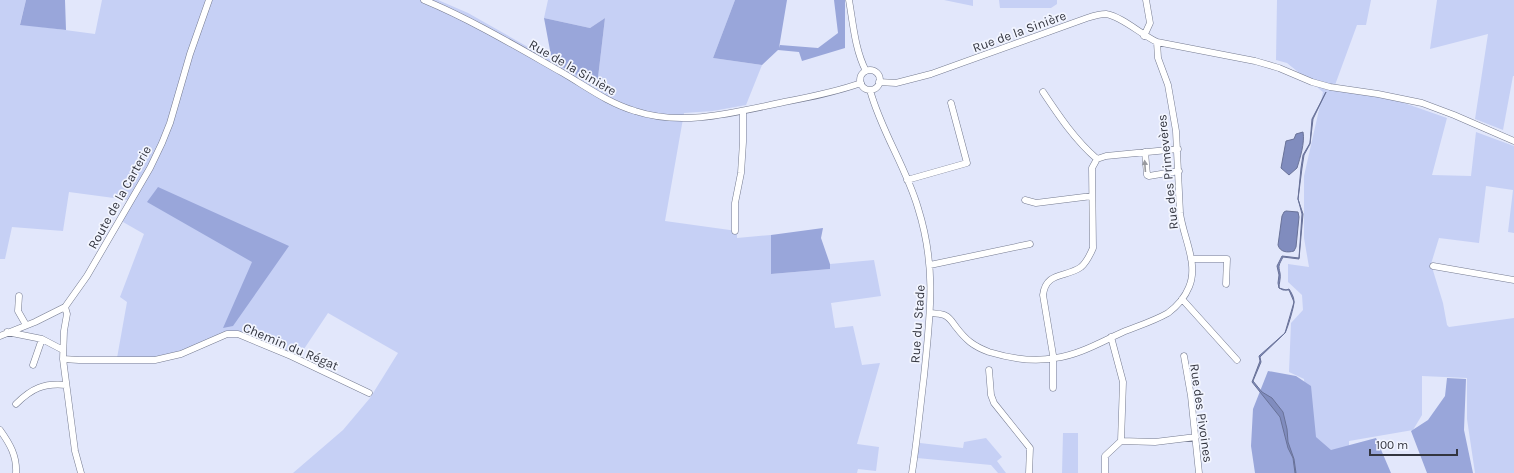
<svg xmlns="http://www.w3.org/2000/svg" width="1514" height="473" viewBox="0 0 1514 473" font-family="Karla,sans-serif">
<style>
.green{fill:#c6d0f5}
.forest{fill:#99a6da}
.water{fill:#808cbe;stroke:#697298}
.lines{fill:none;stroke-linecap:round;stroke-linejoin:round}
.minor-casing{stroke:#757b90;stroke-width:7}
.minor{stroke:#fff;stroke-width:6}
.oneway{fill:#999a9f}
.labels{text-anchor:middle;stroke-width:3.5;stroke-linejoin:round;paint-order:stroke}
.street-label{font-size:13px;fill:#33353f;stroke:#f2f5ff}
</style>
<rect width="100%" height="100%" fill="#e2e7fb"/>
<path class="green" d="M0,0H26L20,24L95,34L102,0H438L468,13L597,86L605,18L590,28L544,18L548,0H735L713,58L762,65L746,105L713,111L684,113L665,221L737,231V238L771,235V274L830,269V264L874,260L881,296L831,303L835,328L853,326L862,365L880,363L857,444L879,447L876,471L858,469L857,473H293L343,430L370,398L398,353L328,313L298,358L255,338L240,333L173,354L154,358H117L127,302L120,297L144,234L123,222L129,200L69,192L63,231L12,227L5,259H0Z
M944,0H973V6Z
M999,0H1057V4L1051,8H1000Z
M1277,0H1371L1366,25H1357L1335,85L1367,90L1447,118L1432,175L1471,176L1476,132L1514,146V233L1508,232L1513,190L1486,186L1479,243L1439,238L1431,264L1443,303L1447,325L1449,327L1514,318V473H1475L1467,419V378L1422,376V415L1413,430L1349,441V450H1307L1304,379L1289,372L1291,323L1303,310L1302,295L1288,282V264L1309,267L1304,238V176L1323,92L1287,63L1276,60Z
M1437,0H1514V76H1513L1503,130L1475,119L1488,34L1430,49Z
M1063,433H1078V473H1062Z
M986,438L1002,457L997,461L1006,473H998L991,465L917,458L920,443L963,448L964,442Z"/>
<path class="forest" d="M26,0H65L66,30L20,25Z
M735,0H787L779,48L780,45L818,48L838,33L834,0H845V48L802,61L799,52L778,50L762,65L713,58Z
M605,18L597,86L552,61L544,18L590,28Z
M158,187L289,246L233,326L223,328L252,262L147,202Z
M823,228L821,238L830,264V269L771,274V235Z
M1268,371L1296,376L1311,386L1316,437L1331,450L1376,438L1391,473H1255L1251,446L1253,409Z
M1447,378L1466,379L1464,430L1473,473H1427L1411,431L1428,420L1445,396Z"/>
<path class="water" d="M1326,92L1313,119L1310,144L1304,155L1302,168L1298,199L1303,214L1299,259L1283,257C1279,265 1278,265 1280,273C1281,278 1279,283 1279,288L1286,290L1289,289C1291,292 1294,297 1294,301C1295,304 1287,330 1285,333L1260,357L1261,362L1253,381L1262,392L1272,398L1283,412L1287,429L1288,442L1294,459L1296,473H1295L1293,458L1288,448L1280,417L1252,382L1260,361L1259,356L1285,333L1294,302L1289,290H1283L1279,288L1278,283L1279,275L1277,266L1282,256L1299,258L1302,214L1298,199L1301,168L1303,155L1310,143L1312,119Z
M1303,132C1305,143 1300,158 1297,168L1289,175L1281,168L1286,141L1294,139L1296,134Z
M1286,211L1298,212L1299,217L1296,247L1294,251C1287,253 1280,252 1278,245L1282,216L1284,212Z"/>
<g class="lines">
<defs>
<path id="minor" d="M424,0C472,20 517,47 563,73C587,87 608,103 635,111C683,127 736,112 784,102C810,97 836,92 861,83
M849,0C853,23 855,50 866,71
M1144,36L1150,23L1146,0
M860 80a10 10 0 1 1 20 0a10 10 0 1 1-20 0Z
M879,82L896,83L931,74L1087,18C1093,16 1100,14 1106,14C1121,16 1142,35 1157,42L1255,61L1279,68L1312,82L1330,87L1378,94L1422,103L1454,115L1514,141
M870,90C881,131 906,167 918,208C937,268 930,316 924,376C920,409 917,441 912,473
M1043,92C1059,116 1075,140 1097,159
M1145,152L1147,175L1149,176L1179,171
M907,180L967,163L951,103
M1025,200L1036,203L1092,196
M735,231V203L741,173L743,142V111
M1191,259H1227L1226,284
M930,265L1030,244
M1433,266L1514,280
M19,296L18,311L26,325
M1182,299L1237,360
M65,307L67,314L64,331L63,359L75,451L81,473
M931,313C935,314 941,313 946,316C950,318 953,323 956,327C966,340 973,346 989,352C1009,358 1034,362 1055,358C1079,355 1101,342 1123,332C1138,326 1154,321 1168,313C1176,307 1185,297 1189,287C1199,264 1183,237 1180,213L1176,131L1168,85L1158,58L1157,42
M7,332L42,339L63,350
M0,336L35,322L65,307L87,276L150,168L162,143L170,123L190,54L209,0
M1184,356L1191,396L1199,473
M63,359L79,360H155L181,354L227,334H238L291,356L369,393
M33,365L42,339
M989,370L991,395L994,403L1030,448L1029,473
M1053,388V355L1043,295C1046,271 1066,278 1081,267C1087,262 1090,255 1093,248L1092,168L1097,159L1106,156L1178,149
M16,404C32,388 44,383 66,385
M0,430C10,444 17,456 16,473
M1121,441L1155,442L1196,437
M1105,473V456L1121,441L1123,382L1111,337"/>
</defs>
<use href="#minor" class="minor-casing"/>
<use href="#minor" class="minor"/>
</g>
<defs><path id="oneway-solid" d="M-6-.8H1V-3.2L6.5 0L1 3.2V.8H-6Z"/></defs>
<use class="oneway" href="#oneway-solid" transform="translate(1145 166) rotate(-94)"/>
<g class="labels">
<g class="street-label">
<text transform="translate(1019 31) rotate(-20)" y="5">Rue de la Sinière</text>
<text transform="translate(573 67) rotate(30)" y="5">Rue de la Sinière</text>
<text transform="translate(1167 172) rotate(-96)" y="5">Rue des Primevères</text>
<text transform="translate(119 197) rotate(-61)" y="5">Route de la Carterie</text>
<text transform="translate(917 324) rotate(-86)" y="5">Rue du Stade</text>
<text transform="translate(291 346) rotate(23)" y="5">Chemin du Régat</text>
<text transform="translate(1202 413) rotate(82)" y="5">Rue des Pivoines</text>
</g>
</g>
<path d="M1370 449v6h87v-6" fill="none" stroke="#33353f" stroke-width="2"/>
<text x="1376" y="449" font-size="12" fill="#33353f" stroke="#f2f5ff" stroke-width="3" paint-order="stroke">100 m</text>
</svg>
